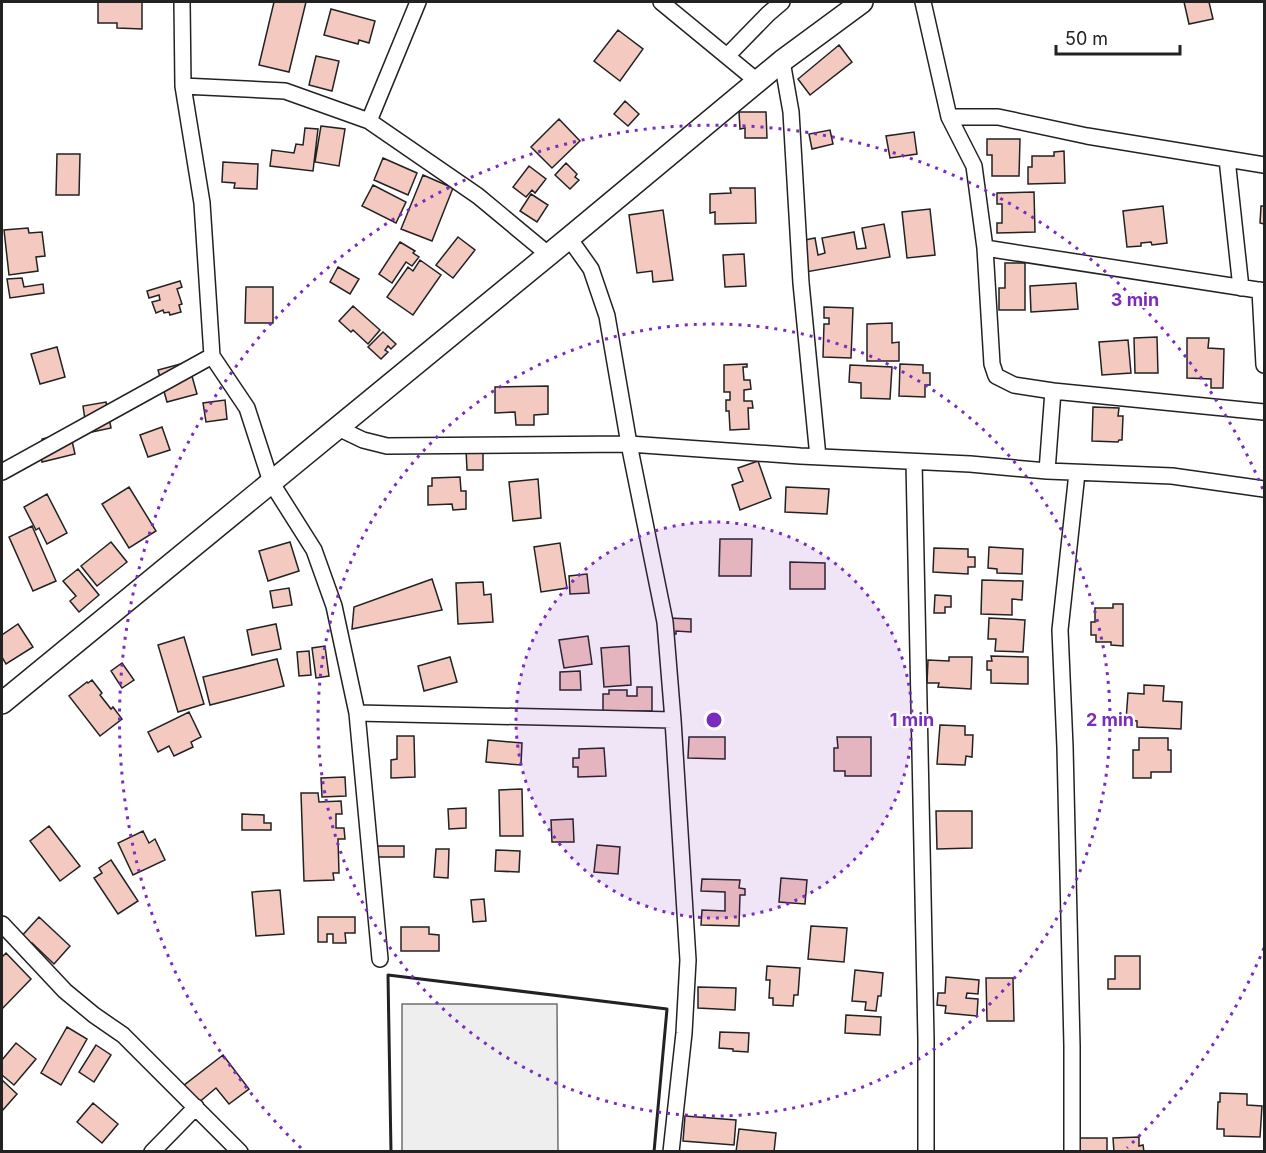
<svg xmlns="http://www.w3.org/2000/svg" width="1266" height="1153" viewBox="0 0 1266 1153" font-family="Inter,sans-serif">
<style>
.green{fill:#eee;stroke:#6f6f6f;stroke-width:1.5}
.building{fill:#f3c9c0;stroke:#222;stroke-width:1.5}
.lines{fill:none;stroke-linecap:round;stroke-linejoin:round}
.minor-casing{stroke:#222;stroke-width:18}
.secondary-casing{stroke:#222;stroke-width:24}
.minor{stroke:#fff;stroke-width:15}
.secondary{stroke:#fff;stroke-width:21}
.wall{stroke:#222;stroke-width:3}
.ring{fill:none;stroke:#7b2cbf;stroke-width:3;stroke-dasharray:3 6}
.centre{fill:#7b2cbf;stroke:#fff;stroke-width:3}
.ring-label{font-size:18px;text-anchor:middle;font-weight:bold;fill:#7b2cbf;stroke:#fff;stroke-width:4.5;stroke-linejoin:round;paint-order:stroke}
</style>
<rect width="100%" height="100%" fill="#fff"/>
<path class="green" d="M402,1004H557L558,1151H402Z"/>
<path class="building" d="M98,2H142V29L117,28V23H98Z
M274,2H306L289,72L259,65Z
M1184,2H1209L1213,19L1189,24Z
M331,9L375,21L369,43L359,40L358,44L324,35Z
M618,30L643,49L620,81L594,61Z
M839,45L852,62L810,95L798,79Z
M316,56L339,61L332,91L309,85Z
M625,101L639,114L628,126L614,114Z
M739,112H766L767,138H745V128L740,129Z
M559,119L580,141L552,168L531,147Z
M321,126L345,129L339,166L315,162Z
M305,128L318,129L313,171L270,166L272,150L294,153L296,144L303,145Z
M830,130L833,144L812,149L809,134Z
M914,132L917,154L890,158L886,136Z
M987,139H1020L1019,176H992V155H987Z
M1064,151L1065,183L1028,184V167H1032V156H1054V152Z
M57,154H80L79,195H56Z
M383,158L417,173L408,195L374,180Z
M223,162L258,164L257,189L234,188L235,183L222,182Z
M566,163L577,174L575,177L579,180L570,189L555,175Z
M529,166L546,179L535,193L532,190L526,197L513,187Z
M423,175L453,188L432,241L401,229Z
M373,185L406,202L396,223L362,206Z
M730,188H755L756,223L715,224V212L710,213V194L731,193Z
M1034,192L1035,232L997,233V223H1002V204H997V193Z
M531,194L548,205L537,222L520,211Z
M1163,206L1167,243L1152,245L1151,242L1141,243V246L1127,247L1123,211Z
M1261,206H1264V224L1260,223Z
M930,209L935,255L907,258L902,212Z
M663,210L673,280L653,282L652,271L637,273L629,215Z
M884,224L890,257L806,272L800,241L815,238L818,255L825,253L822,238L854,232L857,249L866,248L862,228Z
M28,228L29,233L42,232L45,256L36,257L38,271L9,275L4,230Z
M458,237L475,250L453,278L436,265Z
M400,242L415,251L413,253L419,257L412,266L406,262L392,283L379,274Z
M744,254L746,286L725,287L723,255Z
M420,260L441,275L413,315L387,297L408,267L413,271Z
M1005,263H1025V310H999V288H1005Z
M338,267L359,279L350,294L330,282Z
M22,278L24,287L43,284L44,293L10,298L7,279Z
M180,281L182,287L177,289L182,304L179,305L181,312L170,315L169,312L164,313L163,310L156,313L152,302L160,300L159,295L149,298L147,291Z
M1076,283L1078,309L1031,312L1030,286Z
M246,287H273V323H245Z
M353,306L380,330L368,344L353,330L351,332L339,321Z
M824,307L853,308L851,358L823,357L824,324H829V318H824Z
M892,323V343L899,342V361H867V324Z
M383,332L396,344L391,349L388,346L385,350L388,352L381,359L368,347Z
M1157,337L1158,373H1135L1134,338Z
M1187,338H1209L1208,348L1224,349L1223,388H1211V379L1187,378Z
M1128,340L1131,373L1102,375L1099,342Z
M57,347L65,377L40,384L31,354Z
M188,362L197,394L167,402L158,370Z
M747,364V367H743L744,380H750L751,389L744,390V401H752L753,408H748L749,429L730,430L729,411H726V400H730V392H724V365Z
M900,364L923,365V373H930V385H925V397L899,396Z
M850,365L892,367L890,399L861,398V383L849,382Z
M548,386V414L534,415V425H516L515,412L495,413V387Z
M225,400L227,419L206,422L203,403Z
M106,402L111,428L87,433L83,406Z
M1093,407L1119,408L1118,416H1123L1122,440H1119L1118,442L1092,441Z
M162,427L170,450L148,457L140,435Z
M70,432L75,454L42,462L40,451L45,450L42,439Z
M466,449H483V470H467Z
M758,461L771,498L740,510L732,485L743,481L738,468Z
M460,477L461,491H466V509L453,510L452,504L428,505V486H432V478Z
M538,479L541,518L513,521L509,482Z
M129,487L156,531L129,548L102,504Z
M786,487L829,489L827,514L785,512Z
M47,494L67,533L47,544L39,528L36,530L24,507Z
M32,526L56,581L33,591L9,537Z
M720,539H752L751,576H719Z
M111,542L127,562L97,586L81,566Z
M290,542L299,571L268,581L259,551Z
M560,543L567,588L541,592L534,547Z
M989,547L1023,549L1022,574L997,573V569L988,568Z
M934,548L968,549V557H975V567H968V574L933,572Z
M790,562L825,563V589H790Z
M78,569L99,595L79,612L70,601L76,596L63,581Z
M587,574L589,593L570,594L569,576Z
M432,579L442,610L352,629L354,607Z
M982,580L1023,581L1022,600L1012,599V615L981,614Z
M483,582L484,595L491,594L493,622L458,624L456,583Z
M289,588L292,605L273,608L270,591Z
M935,595L951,596V607H945V613H934Z
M1113,604H1123V646L1111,645V642H1096V635H1091V622H1095V608H1113Z
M668,618L691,619V632L676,631V634H667Z
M989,618L1025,620L1023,652L995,651L996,639H988Z
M18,624L33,647L6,664L2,657V635Z
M276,624L281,649L252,655L247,630Z
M588,636L592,664L564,668L559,640Z
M184,637L204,704L178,712L158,645Z
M325,646L329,676L316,678L312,648Z
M629,646L631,685L604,687L601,648Z
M309,651L311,675L299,676L297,652Z
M991,656L1028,657V684L991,683V670H987V661H992Z
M450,657L457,682L424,691L418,666Z
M949,657H972L971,689L938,687L939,683H927L928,660L949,661Z
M277,659L284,686L210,705L203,677Z
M122,663L134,680L122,688L111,671Z
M580,671L581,690H560V672Z
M92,680L102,693L100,695L111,709L113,707L122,719L100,736L69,696L87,682L88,683Z
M1144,685L1164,686L1163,701L1182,702L1181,729L1137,727V721L1126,720L1128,693L1144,694Z
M637,687H652V711H603V694H609V690H627V696H637Z
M189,712L201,737L191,742L193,747L174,756L169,746L158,752L148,732Z
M940,725L965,726V735H973L972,757L966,756L965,765L937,764Z
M397,736H414L415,777L391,778V760L397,759Z
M689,737H725V759L688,758Z
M837,737H871V776H845V771H834V748H838Z
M1139,738H1168V750H1171V772H1151V778H1133V750H1139Z
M488,740L522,743L521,765L486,762Z
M604,748L606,776L578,777V767H573V758H579V749Z
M345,777L346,796L322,797L321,778Z
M522,789L523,836H500L499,790Z
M301,793H318L319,802L341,801L342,814H336V828H344L345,839H338L339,873H333L334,880L304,881Z
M466,808V828L449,829L448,809Z
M936,811H972V848L937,849Z
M242,814L264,815V823H271V830H242Z
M573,819L574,842H552L551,820Z
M49,826L80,866L60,881L30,841Z
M143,831L149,843L155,839L165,860L133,875L118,843Z
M597,845L620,847L618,874L594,872Z
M376,846H404V857H376Z
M436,849H449L448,878L434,877Z
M496,850L520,851L519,872L495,871Z
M111,860L138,901L118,914L94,878L102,873L99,868Z
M781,878L807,880L805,904L779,902Z
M702,879L740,880L739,888L745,889V895H740L739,926L701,925L702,910L725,911V892L701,891Z
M280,890L284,934L256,936L252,892Z
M484,899L486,921L473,922L471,900Z
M39,917L70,946L54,964L32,943L28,947L19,939Z
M318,917H355V933H345L346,943H333V934H327V942H318Z
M811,926L847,928L844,962L808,959Z
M401,927H429V934L439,935V951H401Z
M6,953L31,979L2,1009V957Z
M1115,956H1140V989H1108V979H1115Z
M767,966L800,968L798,995H794L793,1006L773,1005V998H769L770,980H766Z
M855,970L883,973L881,996H878L876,1011L865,1010L866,1002L852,1001Z
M946,977L979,980L978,994L967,993L966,998L978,999L977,1016L945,1013L946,1006L937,1005L938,993H945Z
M986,978H1013L1014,1021H987Z
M698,987L736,988L735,1010L698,1008Z
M846,1015L881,1017L880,1035L845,1033Z
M67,1027L87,1039L61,1085L41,1073Z
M720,1032L749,1033L748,1052L733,1051V1049L719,1048Z
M16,1043L36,1059L14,1085L2,1075V1060Z
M96,1045L111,1055L94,1082L79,1072Z
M223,1055L249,1089L229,1104L216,1088L197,1104L183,1086Z
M2,1080L17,1094L2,1111Z
M1220,1093L1247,1094V1105L1262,1106L1260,1137L1224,1136V1129H1217L1218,1102H1220Z
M93,1103L118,1124L102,1143L77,1122Z
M685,1116L736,1120L734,1145L683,1141Z
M739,1129L776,1133L774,1152H736Z
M1139,1137V1146L1143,1145L1144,1152H1114L1113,1138Z
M1079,1138H1107V1152H1079Z"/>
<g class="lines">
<defs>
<path id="minor" d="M182,2L183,86L202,203L212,356L247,408L271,482L314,550L334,606L357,713L380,959
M661,2L757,81
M923,2L949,117L974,166L985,248L992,364L996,376L1014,385L1053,391L1047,471
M727,56L768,14L782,2
M782,61L791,112L801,283L818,457
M183,86L285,91L369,121L478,196L549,255
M949,117H998L1087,136L1264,165
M369,121L418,2
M1227,159L1241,288
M569,238L591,269L607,316L629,444L665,622L673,720L688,960L684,1033L671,1152
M985,248L1264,291
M1260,290L1264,365
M1053,391L1264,412
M338,428L363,440L387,446L629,444L800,456L970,464L1047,471L1172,476L1264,489
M914,462L926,1040V1152
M2,472L212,356
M357,713L673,720
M2,924L65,991L94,1015L123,1035L240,1152
M152,1152L196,1107
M1072,1152V1046L1065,747L1060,630L1077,473"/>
<path id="secondary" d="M2,703L569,238L782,61L862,2"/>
</defs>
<use href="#minor" class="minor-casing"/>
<use href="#secondary" class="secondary-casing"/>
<use href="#minor" class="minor"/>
<use href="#secondary" class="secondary"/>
<path class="wall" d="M391,1152L388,975L667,1009L654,1152"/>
</g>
<circle cx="714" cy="720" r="198" fill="#7b2cbf" fill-opacity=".12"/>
<g class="ring">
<circle cx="714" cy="720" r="198"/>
<circle cx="714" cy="720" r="396"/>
<path d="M1264 948A595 595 0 0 1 1127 1148M301 1148A595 595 0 1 1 1264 492"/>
</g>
<circle cx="714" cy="720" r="9" class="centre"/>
<g class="ring-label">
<text x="1135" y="306">3 min</text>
<text x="912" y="726">1 min</text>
<text x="1110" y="726">2 min</text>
</g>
<rect width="1266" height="1153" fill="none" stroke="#222222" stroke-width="6"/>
<path d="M1056 45v9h124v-9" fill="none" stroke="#222222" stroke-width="3"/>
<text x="1065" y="45" font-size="18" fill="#222222" stroke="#ffffff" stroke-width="4.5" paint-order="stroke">50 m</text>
</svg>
